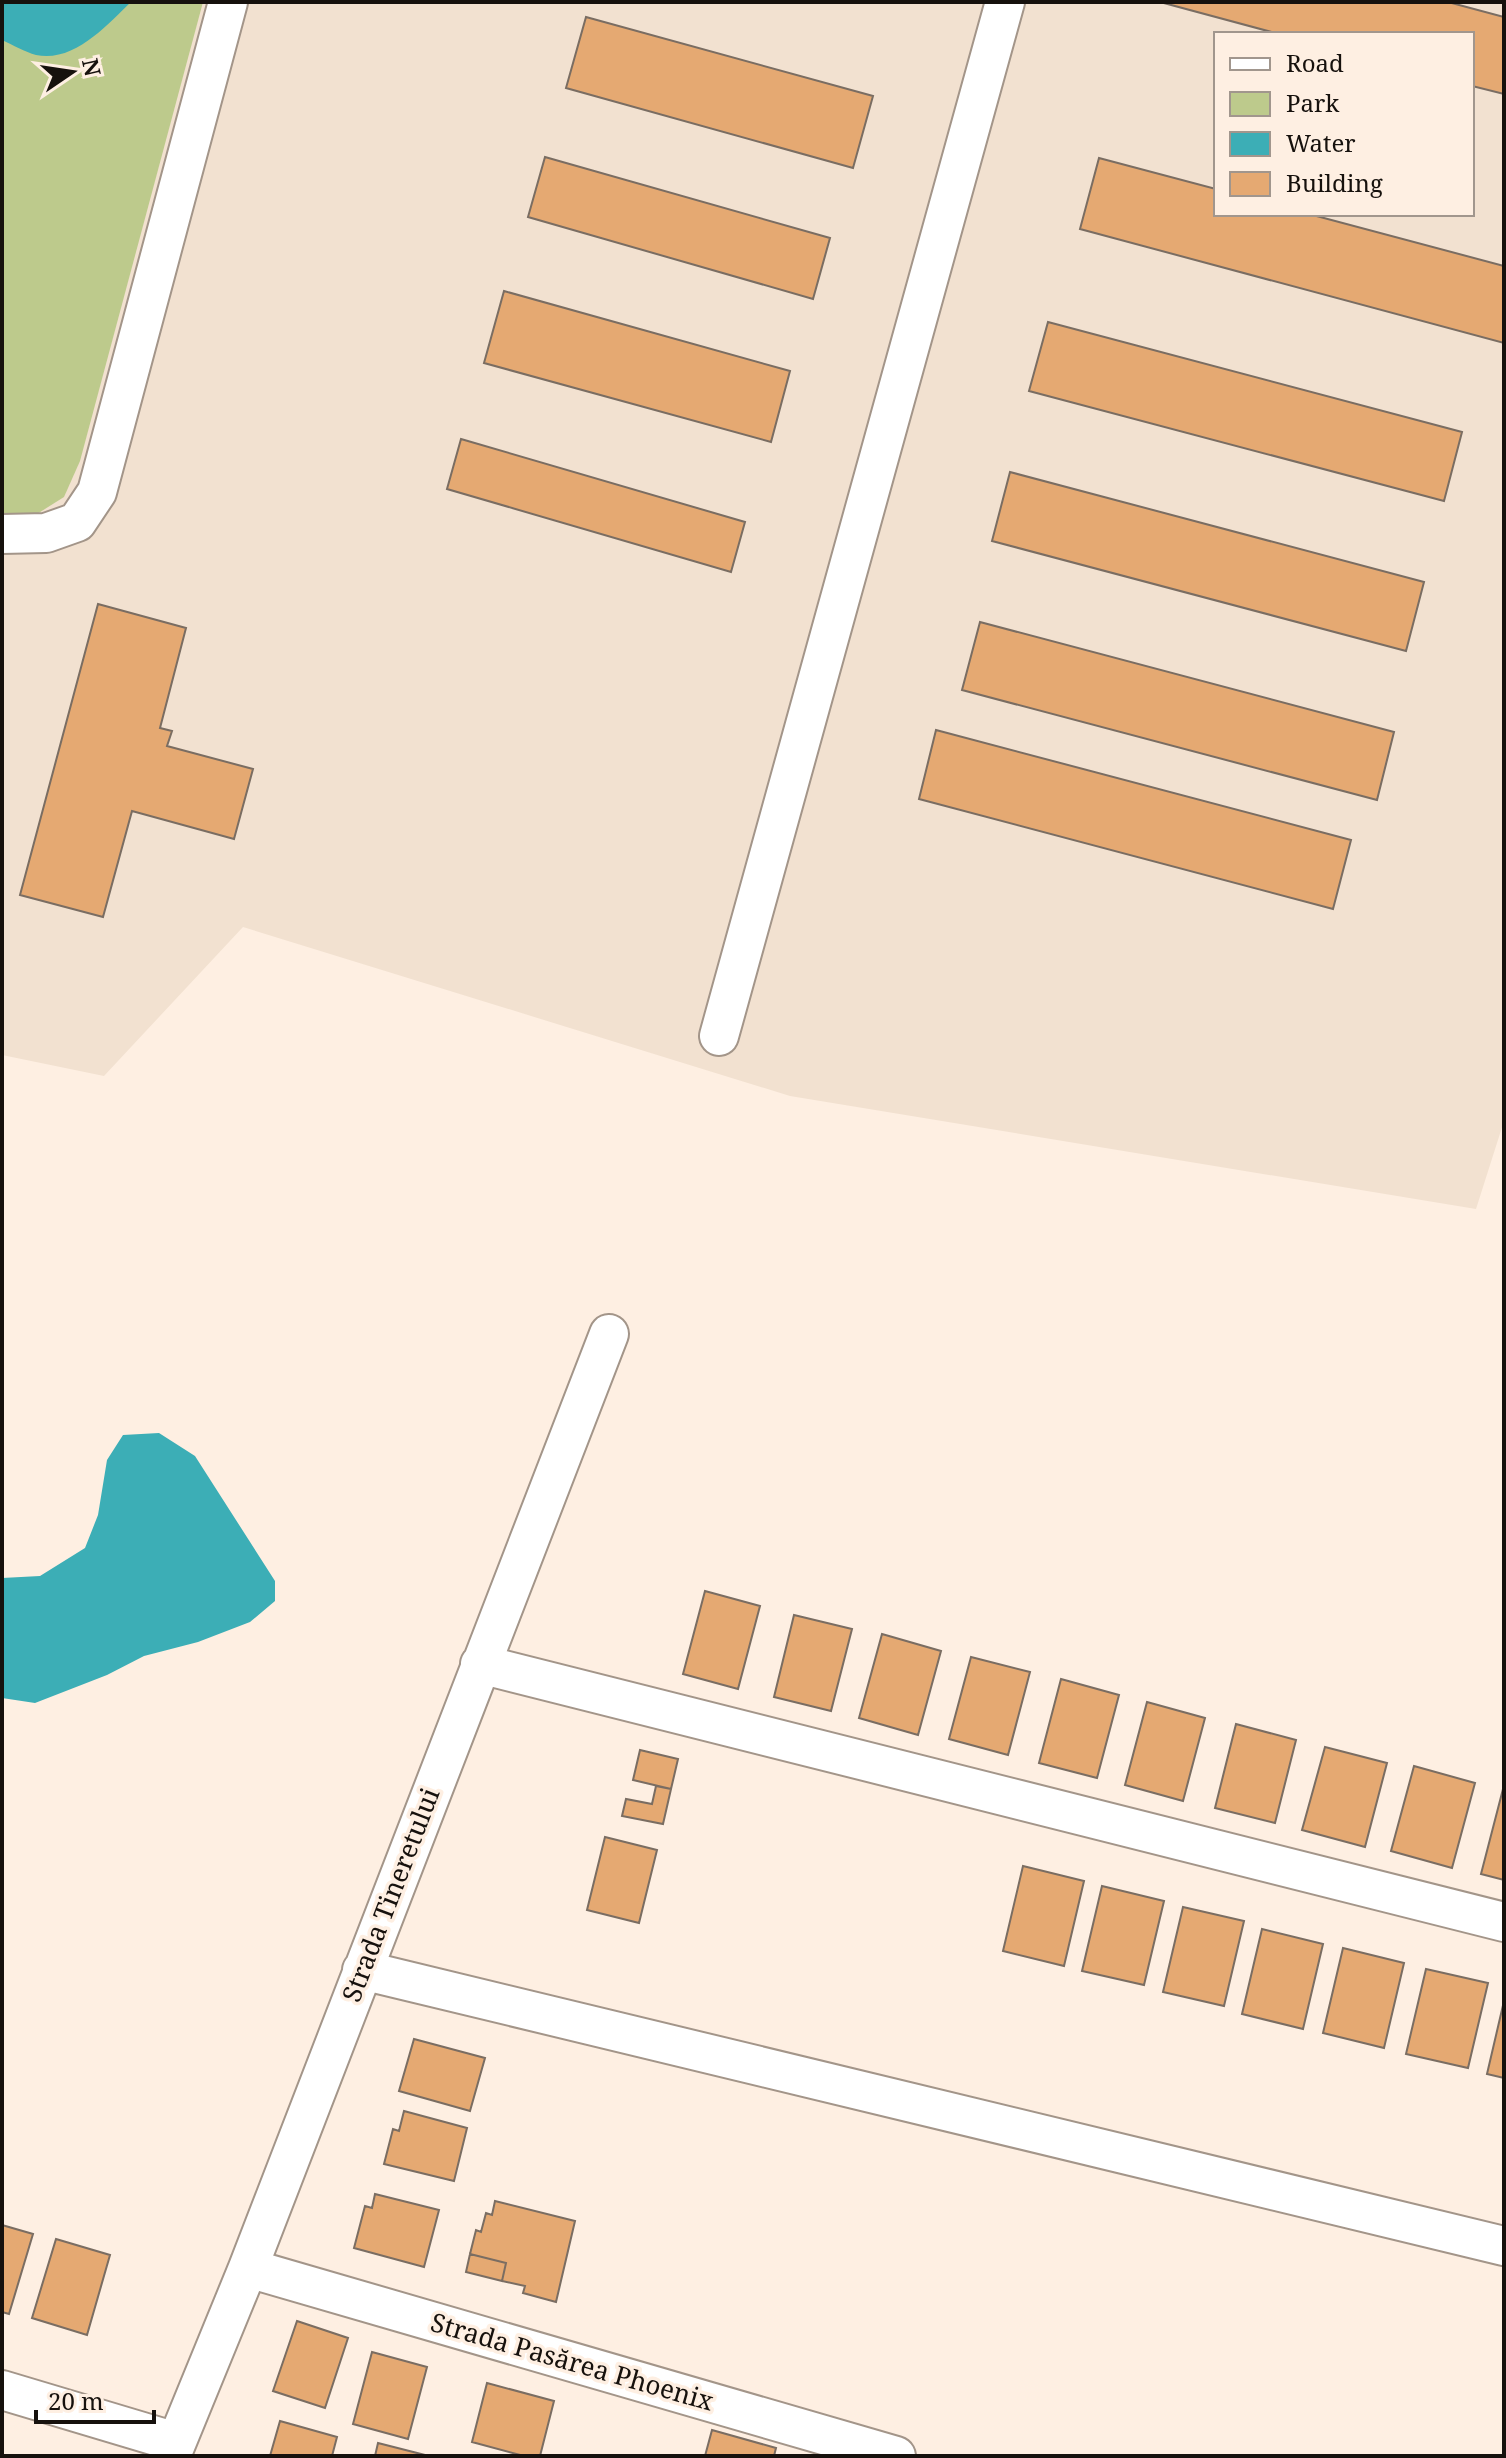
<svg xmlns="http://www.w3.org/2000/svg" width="1506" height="2458" viewBox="0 0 1506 2458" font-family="'Noto Serif',serif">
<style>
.industrial{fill:#f2e1d0;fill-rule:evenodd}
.green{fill:#bdca8c}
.water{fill:#3caeb6}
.building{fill:#e5a972;stroke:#7a6d62;stroke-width:2}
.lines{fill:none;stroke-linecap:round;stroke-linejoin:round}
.minor-casing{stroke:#a39589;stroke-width:42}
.minor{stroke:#fff;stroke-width:38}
.labels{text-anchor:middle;stroke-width:7;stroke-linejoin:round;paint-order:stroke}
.street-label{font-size:26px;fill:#16110d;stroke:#feefe2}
</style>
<rect width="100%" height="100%" fill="#feefe2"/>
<path class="industrial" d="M2,2H1504V1121L1476,1209L790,1096L243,927L104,1076L2,1055ZM1216,34H1472V214H1216Z"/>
<path class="green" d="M2,2H203L80,461L64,497L37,514L2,515Z"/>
<path class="water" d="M2,2H131C107,25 74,63 36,55C25,52 13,45 2,40Z
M159,1433L195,1456L275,1581V1601L250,1622L198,1642L144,1656L107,1675L35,1703L2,1698V1578L40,1576L85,1548L98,1515L107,1460L123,1435Z"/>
<path class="building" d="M1160,2H1448L1504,17V94L1472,86V34H1279Z
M586,17L873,96L853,168L566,88Z
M545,157L830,238L813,299L528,217Z
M1099,158L1216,189V214H1309L1504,266V343L1080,229Z
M504,291L790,371L771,442L484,363Z
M1048,322L1462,432L1444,501L1029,391Z
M461,439L745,522L731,572L447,489Z
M1010,472L1424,582L1406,651L992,541Z
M98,604L186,628L160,728L172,731L167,746L253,769L234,839L132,811L103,917L20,895Z
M980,622L1394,732L1377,800L962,690Z
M936,730L1351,840L1333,909L919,799Z
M705,1591L760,1606L738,1689L683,1674Z
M794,1615L852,1629L831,1711L774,1697Z
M882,1634L941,1651L918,1735L859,1718Z
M971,1657L1030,1672L1008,1755L949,1739Z
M1061,1679L1119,1695L1097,1778L1039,1763Z
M1147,1702L1205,1718L1183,1801L1125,1785Z
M1236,1724L1296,1740L1275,1823L1215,1808Z
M1325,1747L1387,1763L1365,1847L1302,1830Z
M640,1750L678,1759L671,1789L633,1780Z
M1414,1766L1475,1783L1452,1868L1391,1851Z
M656,1786L671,1789L663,1824L622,1816L626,1799L652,1804Z
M1503,1789H1504V1880L1481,1874Z
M605,1837L657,1850L639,1923L587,1910Z
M1023,1866L1084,1881L1064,1966L1003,1951Z
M1102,1886L1164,1901L1144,1985L1082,1971Z
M1183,1907L1244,1921L1224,2006L1163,1992Z
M1262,1929L1323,1944L1303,2029L1242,2014Z
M1343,1948L1404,1963L1384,2048L1323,2033Z
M1426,1969L1488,1983L1468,2068L1406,2054Z
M1504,2001V2078L1487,2074Z
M414,2039L485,2058L470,2111L399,2091Z
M404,2111L467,2128L454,2181L384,2164L393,2129L399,2131Z
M375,2194L439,2210L424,2267L354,2248L365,2206L372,2208Z
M495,2201L575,2221L556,2302L523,2293L525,2286L502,2281L506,2263L470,2254L476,2230L481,2232L486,2213L492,2215Z
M2,2225L33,2234L9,2314L2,2312Z
M56,2239L110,2255L87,2335L32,2318Z
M470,2254L506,2263L502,2281L466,2272Z
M297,2321L348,2338L325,2408L273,2391Z
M372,2352L427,2367L408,2439L353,2424Z
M487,2383L554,2401L540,2456H524L472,2442Z
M280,2421L337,2437L332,2456H270Z
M712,2430L776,2448L774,2456H705Z
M378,2443L429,2456H375Z"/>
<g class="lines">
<defs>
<path id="minor" d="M2,534L46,533L77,522L97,492L228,2
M719,1036L1005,2
M480,1664L1504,1922
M362,1970L1504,2246
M248,2268L896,2456
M2,2390L176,2442
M171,2456L248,2268L609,1334"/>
</defs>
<use href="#minor" class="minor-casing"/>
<use href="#minor" class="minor"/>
</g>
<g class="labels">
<g class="street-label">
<text transform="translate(391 1895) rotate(-69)" y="9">Strada Tineretului</text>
<text transform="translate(572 2362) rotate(16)" y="9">Strada Pasărea Phoenix</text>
</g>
</g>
<rect width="1506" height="2458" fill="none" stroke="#16110d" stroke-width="8"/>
<rect x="1214" y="32" width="260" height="184" fill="#feefe2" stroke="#a1968d" stroke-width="2"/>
<rect x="1230" y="58" width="40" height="12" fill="#ffffff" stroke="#a1968d" stroke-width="2"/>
<text x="1286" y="72" font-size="24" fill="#16110d">Road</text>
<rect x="1230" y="92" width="40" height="24" fill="#bdca8c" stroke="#a1968d" stroke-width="2"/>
<text x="1286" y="112" font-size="24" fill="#16110d">Park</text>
<rect x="1230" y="132" width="40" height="24" fill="#3caeb6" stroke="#a1968d" stroke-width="2"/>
<text x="1286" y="152" font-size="24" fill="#16110d">Water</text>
<rect x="1230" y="172" width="40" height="24" fill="#e5a972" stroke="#a1968d" stroke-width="2"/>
<text x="1286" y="192" font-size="24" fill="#16110d">Building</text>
<g transform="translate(72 72) rotate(77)" stroke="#feefe2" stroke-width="6" paint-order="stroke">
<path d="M0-6L14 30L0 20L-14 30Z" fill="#16110d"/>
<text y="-12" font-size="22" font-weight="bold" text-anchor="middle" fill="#16110d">N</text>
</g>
<path d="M36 2410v12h118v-12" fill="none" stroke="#16110d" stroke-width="4"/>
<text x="48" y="2410" font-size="24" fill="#16110d" stroke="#feefe2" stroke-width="6" paint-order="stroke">20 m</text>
</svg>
